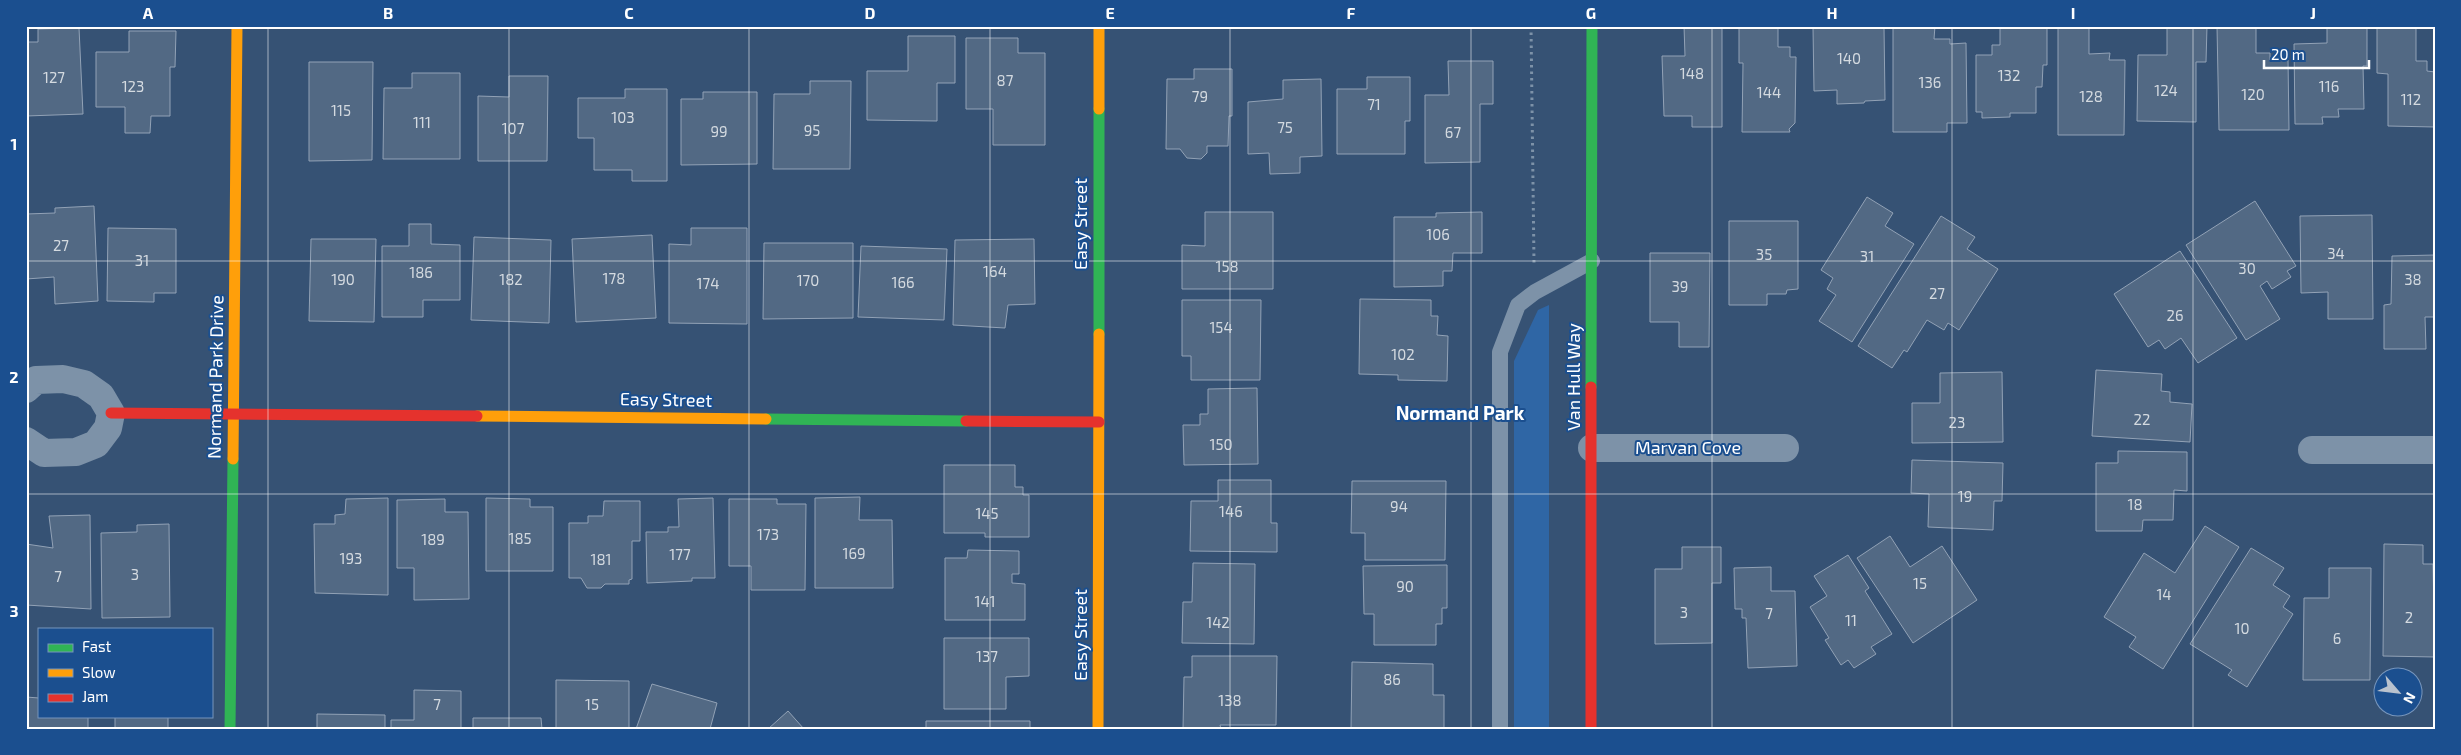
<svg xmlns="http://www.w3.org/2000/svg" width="2461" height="755" viewBox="0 0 2461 755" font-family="'Exo 2',sans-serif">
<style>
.green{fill:#2f66a5}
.building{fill:#526984;stroke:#92a2b6}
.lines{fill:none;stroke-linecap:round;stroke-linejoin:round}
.path{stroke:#7d92a8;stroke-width:3;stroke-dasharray:2.5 4;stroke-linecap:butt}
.lane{stroke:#7d92a8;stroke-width:16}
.street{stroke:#7d92a8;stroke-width:28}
.fast{stroke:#30b455;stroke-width:11}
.slow{stroke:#ff9f0a;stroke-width:11}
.jam{stroke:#e5322d;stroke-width:11}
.grid{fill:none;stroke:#fff;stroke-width:1;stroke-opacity:0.55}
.labels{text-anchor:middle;stroke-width:4;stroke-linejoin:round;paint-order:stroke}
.number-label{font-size:15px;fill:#d4dae0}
.street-label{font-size:18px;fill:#fff;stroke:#1b4f8f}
.neighbourhood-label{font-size:19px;font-weight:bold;fill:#fff;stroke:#1b4f8f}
.neatline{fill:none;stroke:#fff;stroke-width:2}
.grid-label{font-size:16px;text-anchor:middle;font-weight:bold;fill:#fff}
</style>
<rect width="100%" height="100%" fill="#365274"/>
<path class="green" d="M1549,305V729H1514V361L1538,310Z"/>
<path class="building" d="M1684,26H1722V127H1692V116H1664L1662,56H1685Z
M1739,26H1778V47H1790V57H1796L1795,123L1789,129L1790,132H1742L1743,63H1739Z
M1893,26H1935L1934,39H1950V44L1966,43L1967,123H1947V132H1893Z
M2000,26H2047V65H2043L2042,87H2036V113H2010V117L1982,118V112H1976V55H1992V45H2000Z
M2058,26H2089V54L2110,53L2109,60H2125L2124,135H2058Z
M2167,26H2207L2206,62H2196V122L2137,121L2138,55H2167Z
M2217,26H2256V53H2270V61L2288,60L2289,130H2219Z
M2377,26H2416V61H2427V71L2435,72V127L2388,126V74L2377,73Z
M1884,27L1885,100L1865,101L1864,103L1837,104V90L1814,91L1813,28Z
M2367,27V66H2363L2364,109H2338L2339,117H2322L2323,124H2295L2294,44L2327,43V28Z
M79,28L83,114L26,116V42H38V29Z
M129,31H176L175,67H170V116H151L150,133H125V107H96V52H129Z
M908,36H955V83H937V121L867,120V71H908Z
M966,38H1018V53H1045V145H993V109H966Z
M1448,61H1493V104H1480V162L1425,163V95H1449Z
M309,62H373L372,160L309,161Z
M1194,69H1232V116H1229L1228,146H1207V153L1201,159L1187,158L1180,149H1166L1167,79H1194Z
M412,73H460V159H383L384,88H412Z
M509,76H548L547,161H478V96L509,97Z
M1367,77H1410V121H1405V154H1337V89H1367Z
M1321,79L1322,156L1300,157V173L1270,174L1269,153L1248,154V102L1283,99V80Z
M810,81H851L850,169H773L774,94H810Z
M625,89H667V181H632V170H594V138H578V98H625Z
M703,92H757V164L681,165V99H703Z
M1867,197L1893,213L1885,226L1914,244L1852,342L1819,321L1836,295L1827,289L1833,278L1821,270Z
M2255,201L2296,266L2287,271L2291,277L2272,289L2267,281L2260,286L2280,319L2246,340L2186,245Z
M94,206L98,301L55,304L54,277L26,279V214L55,213V208Z
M1205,212H1273V289H1182V245L1205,246Z
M1482,212V253H1453L1452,271H1443V286L1394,287V217H1436V213Z
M2372,215L2373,319H2328V292L2301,293L2300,216Z
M1941,216L1975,237L1967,249L1998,269L1959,330L1948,323L1944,330L1927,320L1907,352L1904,350L1892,368L1858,346Z
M1729,221H1798V289L1787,290L1786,294H1767V305H1729Z
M409,224H431V244L460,245V300H423V317H382V246H409Z
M108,228L176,229V293H154V302L107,301Z
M691,228H747V324L669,323V244L691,245Z
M652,235L656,318L576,322L572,239Z
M474,237L551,240L549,323L471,320Z
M311,239H376L374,322L309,321Z
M1034,239L1035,304L1008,305L1005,328L953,325L955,240Z
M764,243H853V318L763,319Z
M861,246L947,249L944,320L858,317Z
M2180,251L2237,338L2198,363L2181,338L2165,349L2159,340L2148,347L2114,294Z
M1650,253H1710L1709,347H1679V322H1650Z
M2435,255V317H2425L2426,349H2384V305L2391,304L2392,256Z
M1360,299L1431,300V316H1438L1437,335L1448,336L1447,381L1398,380V375L1359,374Z
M1182,300H1261L1260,380H1191V356H1182Z
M2096,370L2162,374L2161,391L2170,392V402L2192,404L2190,442L2092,436Z
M2002,372L2003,442L1912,443V403H1940V373Z
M1257,388L1258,464L1184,465L1183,425H1200V414H1208V389Z
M2118,451L2187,452V491L2174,490L2173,520H2143L2142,531H2096V463H2118Z
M1912,460L2003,463L2002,501H1994L1993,530L1928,527L1929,494L1911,493Z
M944,465H1015V487H1023V495H1029V537H985V533H944Z
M1218,480H1271V523H1277V552L1190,551L1191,501H1218Z
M1352,481H1446L1445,560H1365V533H1351Z
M860,497L859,520H892L893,588H815V498Z
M388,498V595L315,593L314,524H335V515L345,514L346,499Z
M486,498L530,499V507H553V571H486Z
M713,498L715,578H692V581L647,583L646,532H668V527H679L678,499Z
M445,499V512H468L469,599L414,600V568H397V500Z
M729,499H777V504H806L805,590H751V566H729Z
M604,501H640V541H632V579L629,580V584H605L601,588H587L581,578H569V523H588V516H603Z
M90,515L91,609L26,605V544L53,548L49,516Z
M169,524L170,617L102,618L101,533L137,532V525Z
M2205,526L2239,547L2163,669L2129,647L2136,637L2104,617L2144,553L2175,573Z
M1890,536L1910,567L1942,546L1977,600L1913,643L1857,558Z
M2384,544L2423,545V564H2433L2435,657L2383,656Z
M1682,547H1721V583H1712V643L1655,644V569H1682Z
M2251,548L2284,568L2273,585L2290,596L2283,607L2293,614L2247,687L2228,675L2232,670L2190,644Z
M968,550L1019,551V574H1012V583L1025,584V620H945V558H967Z
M1848,555L1869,588L1865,591L1892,634L1871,647L1876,654L1854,668L1848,660L1841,665L1825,640L1829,638L1810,607L1827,596L1814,576Z
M1193,563L1255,564L1254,644L1182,643L1183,602H1192Z
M1447,565V608H1442V624H1436V645H1374V614H1364L1363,566Z
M1771,567V591H1795L1797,666L1748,668L1746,618H1742V609H1735L1734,568Z
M2329,568H2371L2370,680H2303L2304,598H2329Z
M944,638H1029V676L1006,677V709H944Z
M1192,656H1277L1276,725H1220L1221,729H1183L1184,677H1192Z
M1352,662L1433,664V695H1444V729H1351Z
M556,680L629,681V729H556Z
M652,684L717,703L710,729H636Z
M414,690L461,691V729H391V720H414Z
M26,697L39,698V716H88V729H26Z
M788,711L804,729H768Z
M317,714L385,715V729H317Z
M115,716H168V729H115Z
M473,718H541L542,729H473Z
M926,721H1030V729H926Z"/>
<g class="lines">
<path class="path" d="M1531,26L1534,263"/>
<path class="lane" d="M1500,729V352L1518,305L1535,292L1592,261"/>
<path class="street" d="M26,389L36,380L63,379L84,384L101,396L111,413L108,428L96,444L76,452L44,453L26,441
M1592,448H1785
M2312,450H2435"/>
<path class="fast" d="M1099,334V109
M1591,387L1592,26
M766,419L966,421
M230,729L233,459"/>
<path class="slow" d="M1099,109V26
M477,416L766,419
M233,459L237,26
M1098,729L1099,334"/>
<path class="jam" d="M111,413L477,416
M966,421L1099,422
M1591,729V387"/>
</g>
<path class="grid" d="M268,26V729M509,26V729M749,26V729M990,26V729M1230,26V729M1471,26V729M1712,26V729M1952,26V729M2193,26V729M26,261H2435M26,494H2435"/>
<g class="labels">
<g class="number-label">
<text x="1849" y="64">140</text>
<text x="1692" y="79">148</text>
<text x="2009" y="81">132</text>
<text x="54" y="83">127</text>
<text x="1005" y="86">87</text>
<text x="1930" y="88">136</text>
<text x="133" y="92">123</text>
<text x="2329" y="92">116</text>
<text x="2166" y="96">124</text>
<text x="1769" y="98">144</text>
<text x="2253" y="100">120</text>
<text x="1200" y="102">79</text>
<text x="2091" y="102">128</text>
<text x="2411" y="105">112</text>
<text x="1374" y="110">71</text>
<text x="341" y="116">115</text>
<text x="623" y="123">103</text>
<text x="422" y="128">111</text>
<text x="1285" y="133">75</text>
<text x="513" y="134">107</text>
<text x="812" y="136">95</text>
<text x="719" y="137">99</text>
<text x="1453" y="138">67</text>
<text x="1438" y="240">106</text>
<text x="61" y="251">27</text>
<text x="2336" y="259">34</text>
<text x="1764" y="260">35</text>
<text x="1867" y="262">31</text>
<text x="142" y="266">31</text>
<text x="1227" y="272">158</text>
<text x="2247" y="274">30</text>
<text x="995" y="277">164</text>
<text x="421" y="278">186</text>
<text x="614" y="284">178</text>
<text x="343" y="285">190</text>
<text x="511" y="285">182</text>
<text x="2413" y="285">38</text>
<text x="808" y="286">170</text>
<text x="903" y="288">166</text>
<text x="708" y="289">174</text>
<text x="1680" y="292">39</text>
<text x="1937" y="299">27</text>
<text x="2175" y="321">26</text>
<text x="1221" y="333">154</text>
<text x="1403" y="360">102</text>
<text x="2142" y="425">22</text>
<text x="1957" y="428">23</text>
<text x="1221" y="450">150</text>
<text x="1965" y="502">19</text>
<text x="2135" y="510">18</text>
<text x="1399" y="512">94</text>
<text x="1231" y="517">146</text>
<text x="987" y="519">145</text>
<text x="768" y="540">173</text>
<text x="520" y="544">185</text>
<text x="433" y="545">189</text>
<text x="854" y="559">169</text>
<text x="680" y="560">177</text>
<text x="351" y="564">193</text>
<text x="601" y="565">181</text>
<text x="135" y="580">3</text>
<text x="58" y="582">7</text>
<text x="1920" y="589">15</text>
<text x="1405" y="592">90</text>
<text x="2164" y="600">14</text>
<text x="985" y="607">141</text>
<text x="1684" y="618">3</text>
<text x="1769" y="619">7</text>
<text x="2409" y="623">2</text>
<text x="1851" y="626">11</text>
<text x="1218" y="628">142</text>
<text x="2242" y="634">10</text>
<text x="2337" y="644">6</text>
<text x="987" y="662">137</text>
<text x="1392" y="685">86</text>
<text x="1230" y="706">138</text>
<text x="437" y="710">7</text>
<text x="592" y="710">15</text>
</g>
<g class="street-label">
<text transform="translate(1081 224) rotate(-90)" y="6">Easy Street</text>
<text transform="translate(216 377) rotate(-89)" y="6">Normand Park Drive</text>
<text transform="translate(1574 377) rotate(-90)" y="6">Van Hull Way</text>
<text transform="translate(666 400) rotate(1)" y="6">Easy Street</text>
<text x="1688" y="454">Marvan Cove</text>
<text transform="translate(1081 635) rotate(-90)" y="6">Easy Street</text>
</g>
<g class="neighbourhood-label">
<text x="1460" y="420">Normand Park</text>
</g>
</g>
<rect width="2461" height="755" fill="none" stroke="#1b4f8f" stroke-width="55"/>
<rect x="38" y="628" width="175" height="90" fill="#1b4f8f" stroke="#7695bc"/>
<rect x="48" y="644" width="25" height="8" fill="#30b455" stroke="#7695bc"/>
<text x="82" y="652" font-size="15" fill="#ffffff">Fast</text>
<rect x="48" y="669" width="25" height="8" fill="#ff9f0a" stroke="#7695bc"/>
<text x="82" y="678" font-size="15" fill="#ffffff">Slow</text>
<rect x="48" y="694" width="25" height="8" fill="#e5322d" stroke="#7695bc"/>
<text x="82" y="702" font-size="15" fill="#ffffff">Jam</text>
<g transform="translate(2398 692) rotate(118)"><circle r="24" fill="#1b4f8f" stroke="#7695bc"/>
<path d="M0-4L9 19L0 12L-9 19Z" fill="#b9c2ce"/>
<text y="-8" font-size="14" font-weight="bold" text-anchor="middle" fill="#ffffff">N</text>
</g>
<path d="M2264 60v8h105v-8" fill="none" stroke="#ffffff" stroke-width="2.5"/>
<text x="2271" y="60" font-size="15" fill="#ffffff" stroke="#1b4f8f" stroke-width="4" paint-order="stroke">20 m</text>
<rect x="28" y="28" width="2406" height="700" class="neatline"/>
<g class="grid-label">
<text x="148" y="19">A</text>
<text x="388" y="19">B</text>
<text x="629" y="19">C</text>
<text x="870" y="19">D</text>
<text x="1110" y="19">E</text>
<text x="1351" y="19">F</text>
<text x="1591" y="19">G</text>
<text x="1832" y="19">H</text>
<text x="2073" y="19">I</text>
<text x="2313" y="19">J</text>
<text x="14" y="150">1</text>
<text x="14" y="383">2</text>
<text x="14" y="617">3</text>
</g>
</svg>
